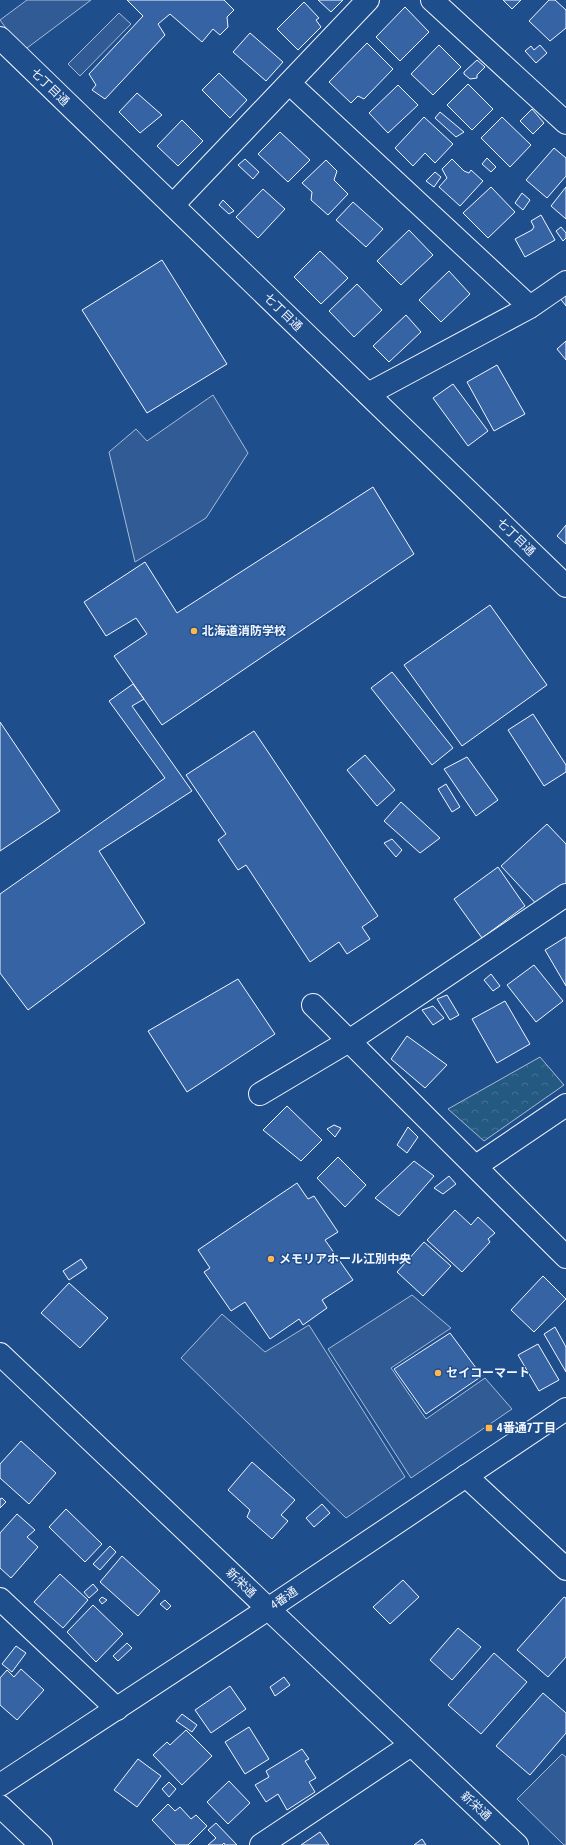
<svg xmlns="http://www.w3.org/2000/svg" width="566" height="1845" viewBox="0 0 566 1845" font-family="'Asap Condensed','Noto Sans JP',sans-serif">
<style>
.park{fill:url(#park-crowns);stroke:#a8bbd7}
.parking{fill:#305b95;stroke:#a8bbd7}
.building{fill:#3563a3;stroke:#f2f6ff}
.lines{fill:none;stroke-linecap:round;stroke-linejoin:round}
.minor-casing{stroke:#f2f6ff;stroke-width:24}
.tertiary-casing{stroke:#f2f6ff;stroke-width:24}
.minor{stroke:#1f4e8c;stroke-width:22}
.tertiary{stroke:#1f4e8c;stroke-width:22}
.poi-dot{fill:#ffb74d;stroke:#1f4e8c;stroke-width:1.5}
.labels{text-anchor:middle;stroke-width:3;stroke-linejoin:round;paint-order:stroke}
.street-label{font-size:12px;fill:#f2f6ff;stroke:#1f4e8c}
.poi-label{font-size:12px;font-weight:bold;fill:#f2f6ff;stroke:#1f4e8c;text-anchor:start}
</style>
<defs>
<pattern id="park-crowns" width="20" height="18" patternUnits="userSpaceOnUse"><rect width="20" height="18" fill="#245a82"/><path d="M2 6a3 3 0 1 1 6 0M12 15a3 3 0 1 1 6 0" fill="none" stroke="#447295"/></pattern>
</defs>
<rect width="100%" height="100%" fill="#1f4e8c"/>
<path class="park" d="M540,1057L564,1085L484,1141L448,1109Z"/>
<path class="parking" d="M27,0H91L23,51L0,20Z
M119,13L131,24L80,76L68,64Z
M213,395L248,453L206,518L135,562L109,452L136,429L147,441Z
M412,1295L451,1328L391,1368L426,1419L485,1378L512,1409L411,1478L328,1349Z
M222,1314L265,1352L309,1325L405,1477L346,1518L181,1358Z
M562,1754L566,1757V1845H564L517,1799Z"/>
<path class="building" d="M127,0H224L234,10L227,17L228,27L220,35L213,29L202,42L170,14L158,24L165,35L105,99L92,90L96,85L89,74L143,16Z
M318,0H343L331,12Z
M503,0H521L512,9Z
M549,0H555L566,10V28L550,41L529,21Z
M304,2L319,18L316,20L321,27L298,50L277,29Z
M405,7L429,32L400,61L376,37Z
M250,33L283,62L266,81L233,52Z
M367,43L393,69L364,99L358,96L351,103L329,82Z
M439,45L461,67L433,95L411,74Z
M540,45L547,53L536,63L525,51L531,46L534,50Z
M477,60L485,67L477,75V78L470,79L464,74V72Z
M219,73L247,100L230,118L202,90Z
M468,84L493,109L472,130L447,105Z
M398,85L418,105L388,133L369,113Z
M137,93L162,115L140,133L119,112Z
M532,109L544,123L533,134L520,121Z
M440,112L464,132L456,137L435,118Z
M424,117L453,144L435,163L425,153L413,166L395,148Z
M502,117L531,145L510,167L481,138Z
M182,120L203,141L178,166L157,146Z
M280,132L310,160L288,182L258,154Z
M554,148L566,158V176L547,198L526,180Z
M487,158L496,167L491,172L482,164Z
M245,159L259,172L253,179L238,165Z
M452,159L464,171L469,173L471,170L483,181L460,206L439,187L447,178L442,169Z
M326,160L337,171L334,180L348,194L328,215L311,200L312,192L302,183Z
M435,172L441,177L434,187L426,181Z
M491,187L515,212L488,238L463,213Z
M566,187V219L551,206Z
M263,189L285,209L258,238L236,217Z
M522,193L530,200L523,210L515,203Z
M223,200L234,211L229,214L219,205Z
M353,202L383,229L366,247L336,220Z
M541,215L555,240L525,257L515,239L532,230L534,227L531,221Z
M561,227L566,233V238L563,241L556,231Z
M409,230L433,255L401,285L377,261Z
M320,251L348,278L321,304L294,277Z
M162,260L227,364L147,413L82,310Z
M449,271L470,294L441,322L419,300Z
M357,284L382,310L354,337L329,311Z
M566,292V306L556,293Z
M406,315L421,332L389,362L373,346Z
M566,341V360L557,349Z
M497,365L525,414L494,431L467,382Z
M453,384L488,431L468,446L433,398Z
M373,487L414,554L162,725L114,656L147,634L136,618L106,636L84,602L145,562L177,613Z
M566,525V544L557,536Z
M490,605L547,685L462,746L404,665Z
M392,672L453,748L432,765L371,688Z
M133,684L144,699L132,706L192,791L99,851L145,923L28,1010L0,973V894L165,778L109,701Z
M533,714L566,765V772L544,786L508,730Z
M0,722L60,811L0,851Z
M254,731L378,916L362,927L370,939L347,954L339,942L310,962L246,865L238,870L218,840L226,834L186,775Z
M365,755L395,790L377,806L347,770Z
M467,757L498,800L476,816L444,769Z
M446,784L460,807L452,812L438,789Z
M401,802L440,838L420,853L384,821Z
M547,824L566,844V886L541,909L501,866Z
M392,839L402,850L396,857L384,843Z
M498,867L525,906L482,938L454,899Z
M566,937V986L545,950Z
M534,965L563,1001L536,1022L507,985Z
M491,974L500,986L493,991L484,980Z
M238,979L275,1034L187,1092L148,1031Z
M447,995L459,1015L450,1020L437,999Z
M505,1001L530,1044L497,1063L472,1019Z
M433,1006L444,1018L433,1025L422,1010Z
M407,1036L447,1065L425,1088L391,1059Z
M287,1106L322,1140L301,1161L263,1130Z
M334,1125L341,1128L335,1137L327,1129Z
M408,1127L418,1137L407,1153L397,1145Z
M338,1157L366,1185L345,1207L317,1178Z
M414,1161L434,1176L399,1216L375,1198Z
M449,1176L456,1184L443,1194L434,1188Z
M297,1183L308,1199L314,1196L338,1232L325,1240L353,1280L322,1300L327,1308L303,1325L299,1319L270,1339L245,1302L231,1311L204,1272L210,1268L198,1250Z
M455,1210L471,1225L478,1217L495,1233L488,1239L490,1242L462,1272L427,1240Z
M424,1242L451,1266L423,1296L397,1272Z
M81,1259L87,1268L69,1280L63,1271Z
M543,1276L566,1299L534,1332L511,1310Z
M69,1283L108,1318L80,1348L41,1313Z
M555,1327L566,1347V1372L544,1334Z
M450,1333L482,1376L426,1414L394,1369Z
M538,1344L559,1380L539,1391L518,1355Z
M21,1441L56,1473L29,1504L0,1478V1464Z
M252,1462L295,1500L281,1515L288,1521L272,1539L247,1517L250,1510L228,1490Z
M2,1498L6,1502L0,1508V1499Z
M322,1504L330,1513L314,1527L306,1518Z
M66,1509L102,1544L85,1562L49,1527Z
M17,1514L35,1530L27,1537L38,1547L11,1578L0,1568V1533Z
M110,1546L116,1552L100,1570L93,1564Z
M122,1556L160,1591L138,1616L100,1582Z
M60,1574L88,1600L63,1628L34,1602Z
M403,1580L419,1597L390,1624L373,1607Z
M93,1584L98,1590L89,1598L84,1592Z
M102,1597L107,1600L102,1604L99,1600Z
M564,1597L566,1598V1657L548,1677L517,1650Z
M165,1600L171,1606L167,1610L160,1604Z
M93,1605L123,1634L96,1662L67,1632Z
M458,1628L481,1647L452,1680L430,1660Z
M127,1643L132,1648L118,1661L113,1656Z
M16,1646L26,1653L12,1672L2,1664Z
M494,1653L527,1682L481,1734L448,1705Z
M21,1669L44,1690L17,1720L0,1705V1678L7,1670L14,1677Z
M284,1677L290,1685L275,1696L270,1687Z
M230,1686L246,1709L211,1733L195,1710Z
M543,1693L566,1713V1733L530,1775L496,1746Z
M182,1714L197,1725L192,1732L176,1721Z
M249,1727L269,1759L245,1774L225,1742Z
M186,1730L212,1756L182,1785L153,1755L167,1742L170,1745Z
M302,1749L309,1759L305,1761L316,1778L309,1782L315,1792L287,1810L278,1794L266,1802L255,1785L269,1777L266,1771Z
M138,1759L161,1776L137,1807L114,1790Z
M229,1781L250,1803L228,1824L207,1802Z
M169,1782L176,1789L169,1797L162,1789Z
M168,1804L175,1811L180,1807L191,1819L196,1815L207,1826L188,1845H176L152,1820Z
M216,1823L237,1845H225L224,1843L222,1845H208L216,1838L208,1830Z
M320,1832L329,1845H301Z
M422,1839L426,1845H414Z"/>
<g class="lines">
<defs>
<path id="minor" d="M432,0L566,123
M289,83L530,307
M173,205L368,0
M368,394L530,307L566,282
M313,1005L566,1257
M260,1094L349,1041L566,895
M476,1166L566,1105
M0,1354L517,1845
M466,1476L566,1569
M0,1599L117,1709
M0,1806L41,1845
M261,1845L411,1745"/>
<path id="tertiary" d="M0,38L566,586
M0,1785L268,1609L566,1409"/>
</defs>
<use href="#minor" class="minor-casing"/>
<use href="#tertiary" class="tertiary-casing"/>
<use href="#minor" class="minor"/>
<use href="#tertiary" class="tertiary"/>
</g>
<g class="poi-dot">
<circle cx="194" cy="631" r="4"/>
<circle cx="271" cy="1259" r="4"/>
<circle cx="438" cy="1373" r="4"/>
<rect x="485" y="1424" width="8" height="8" rx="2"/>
</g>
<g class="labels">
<g class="street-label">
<text transform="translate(50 87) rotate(44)" y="4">七丁目通</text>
<text transform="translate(283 312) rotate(44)" y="4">七丁目通</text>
<text transform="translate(516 537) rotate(44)" y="4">七丁目通</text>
<text transform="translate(241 1583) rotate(44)" y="4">新栄通</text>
<text transform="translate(284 1598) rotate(-34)" y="4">4番通</text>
<text transform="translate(476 1806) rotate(43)" y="4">新栄通</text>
</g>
<g class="poi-label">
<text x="202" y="635">北海道消防学校</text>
<text x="279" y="1263">メモリアホール江別中央</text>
<text x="446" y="1377">セイコーマート</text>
<text x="497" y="1432">4番通7丁目</text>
</g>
</g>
</svg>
